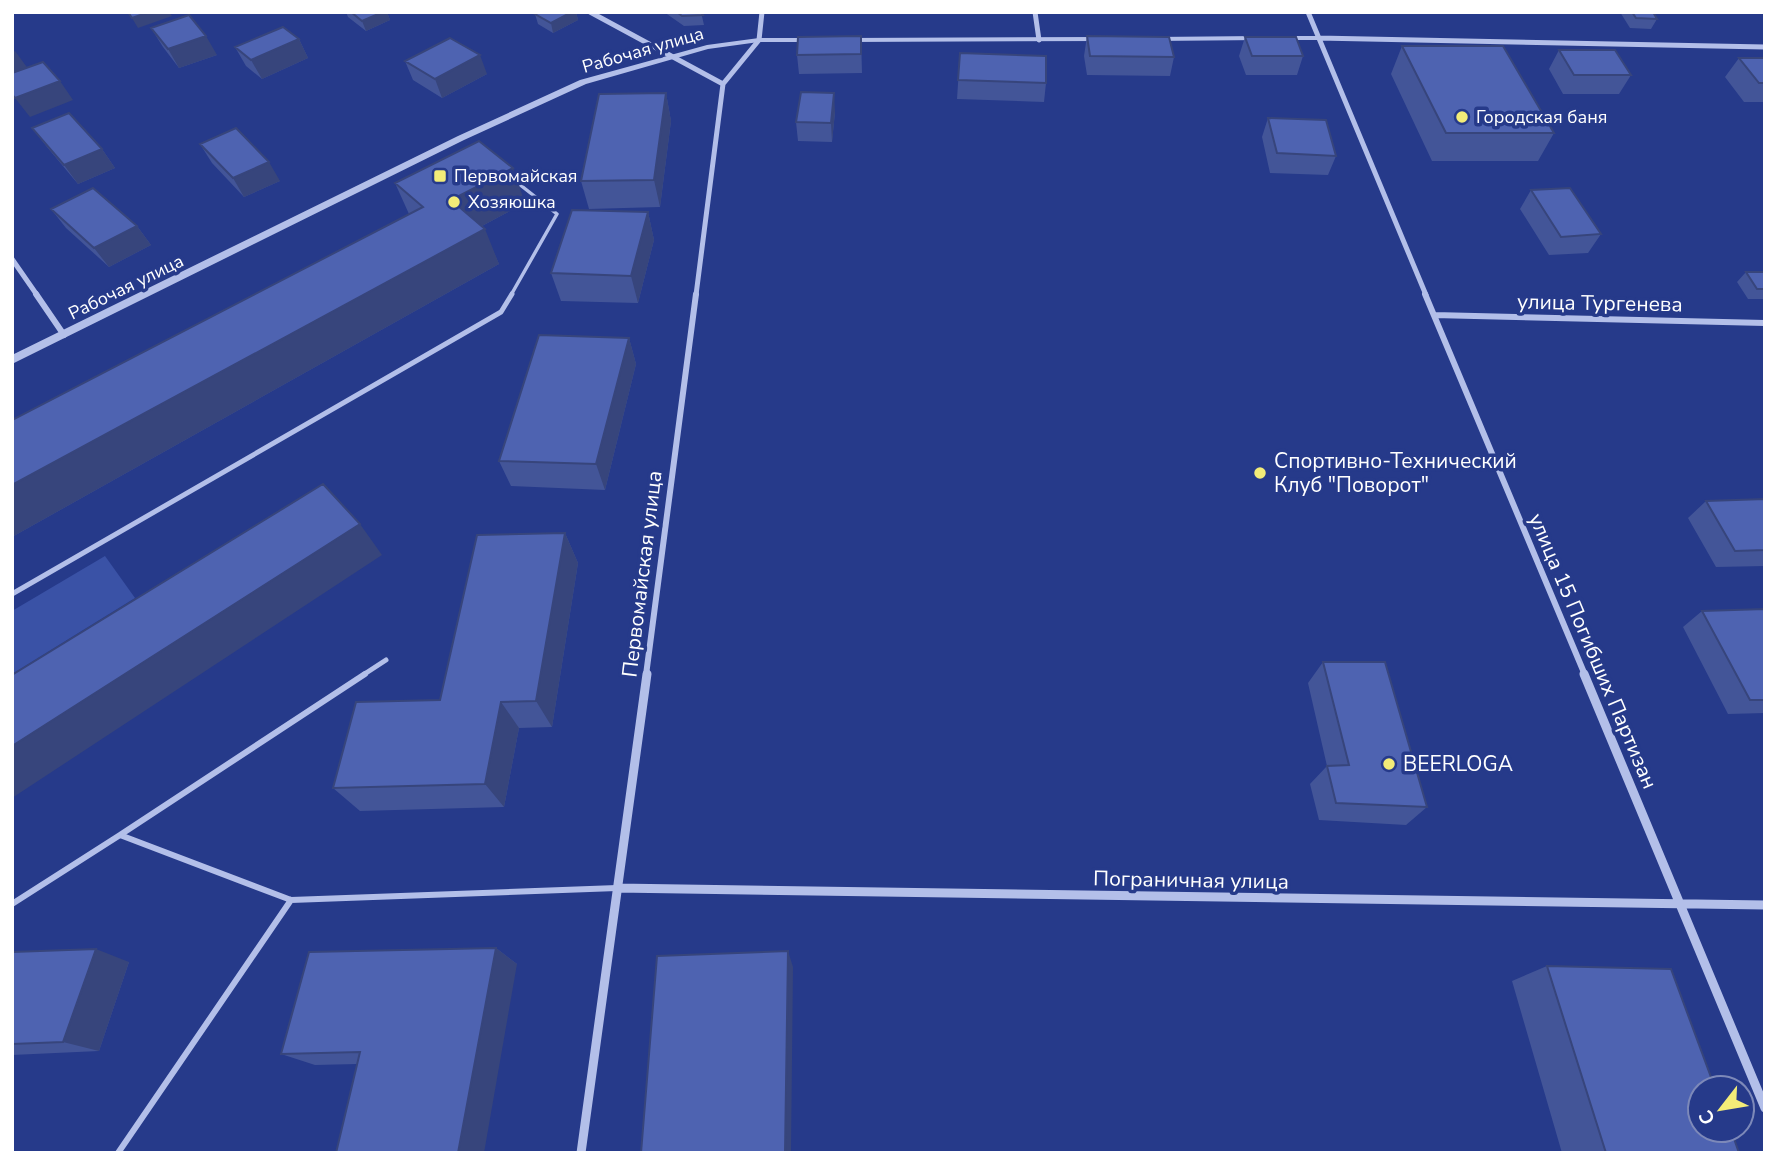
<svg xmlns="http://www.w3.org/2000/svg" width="1777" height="1165" viewBox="0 0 1777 1165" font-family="'Nunito Sans',sans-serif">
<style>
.green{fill:#3a52a6}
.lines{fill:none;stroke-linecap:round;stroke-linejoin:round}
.service-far2{stroke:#b3bfe9;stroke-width:3.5}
.service-far1{stroke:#b3bfe9;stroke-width:5}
.service{stroke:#b3bfe9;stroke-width:6}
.minor-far2{stroke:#b3bfe9;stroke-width:5}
.minor-far1{stroke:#b3bfe9;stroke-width:6}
.minor{stroke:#b3bfe9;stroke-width:9}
.tertiary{fill:#b3bfe9;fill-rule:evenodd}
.wall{fill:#435598}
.shaded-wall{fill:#37457c}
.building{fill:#4e63b1;stroke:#37457c;stroke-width:2}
.poi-dot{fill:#f3ec78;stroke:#263a8a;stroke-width:2.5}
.labels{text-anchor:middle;stroke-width:7;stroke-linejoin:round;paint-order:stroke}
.far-street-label{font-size:18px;fill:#fff;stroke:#263a8a}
.far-poi-label{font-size:18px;fill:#fff;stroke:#263a8a;text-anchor:start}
.street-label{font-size:21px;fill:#fff;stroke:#263a8a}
.poi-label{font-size:21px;fill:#fff;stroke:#263a8a;text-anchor:start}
</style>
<rect width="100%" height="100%" fill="#263a8a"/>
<path class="green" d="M105,556L135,598L12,674V611Z"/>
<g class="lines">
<path class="service-far2" d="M511,295L557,214L514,180"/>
<path class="service-far1" d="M12,594L501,312L512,294
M363,675L386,660"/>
<path class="service" d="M365,674L120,835L291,900L617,888
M12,904L120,835
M118,1153L291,900"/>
<path class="minor-far2" d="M590,12L723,84
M1035,12L1039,40
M1308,12L1426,295
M1318,38L1765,47
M12,259L37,295
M696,295L723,84L759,40L762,12"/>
<path class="minor-far1" d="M36,294L64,335
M1425,294L1585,675
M1434,315L1765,323
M646,675L696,294"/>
<path class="minor" d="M1584,674L1765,1108
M617,888L1765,905
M581,1153L647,674"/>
<path class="tertiary" d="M1259,36H1262V40L1154,41L1150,39L1154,37Z
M1277,36H1318L1322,38L1318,40H1277Z
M1101,37H1104V41L846,42L842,40L846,38Z
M759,38H814L818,40L814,42H759L708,49L586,84L464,140L12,364V355L458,136L580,80L707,45Z"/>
</g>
<path class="wall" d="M346,12H387L390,20L366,31L348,17Z
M539,12H576L578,20L553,33L538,24L535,14Z
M664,12H701L704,25L684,26Z
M1620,12H1653L1657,19L1651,29L1630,28Z
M151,28L217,55L179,68L163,47Z
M861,36L862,73L799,74L797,55Z
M1087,36L1174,57L1170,76L1087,75L1084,56Z
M1245,37L1303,56L1297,75H1246L1239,56Z
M299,39L308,58L262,79L246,66L235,47Z
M1402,46L1554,133L1538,161H1432L1391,74Z
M1559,50L1631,75L1619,94H1563L1549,69Z
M960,53L1046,83L1044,102L957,99Z
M1739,58H1765V102H1744L1725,77Z
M405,61L487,74L442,98L413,80Z
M666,93L671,121L660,207L589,209L581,181Z
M835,112L832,142L798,141L796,122Z
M1268,118L1336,156L1328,175L1270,173L1262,137Z
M32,128L102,149L115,168L78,184L47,147Z
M200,144L280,181L244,197L212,163Z
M395,183L525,203L482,226L499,264L12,537V420L409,214Z
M1531,190L1601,234L1588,253L1549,255L1520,209Z
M51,209L137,226L151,245L109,267L66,228Z
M648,212L654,240L638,303L561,301L551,273Z
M1746,272H1765V299H1748L1737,282Z
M629,338L636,364L605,490L511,486L499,461Z
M1765,499V566L1716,567L1688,518L1706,501Z
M565,533L578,563L552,727L519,728L504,807L360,811L333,788L440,700Z
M1765,609V713L1728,714L1683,627L1702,611Z
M1323,662L1427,807L1406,825L1319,820L1310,784L1327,766L1308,683Z
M496,948L517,964L357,1064L315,1065L281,1054Z
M12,952L129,962L99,1051L12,1055Z
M1547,966L1739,1153H1562L1512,981Z"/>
<path class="shaded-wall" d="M149,12H169L172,16L138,28L132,18Z
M383,12H387L390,20L366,31L362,21Z
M572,12H576L578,20L553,33L551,23Z
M206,36L217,55L179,68L168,49Z
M299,39L308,58L262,79L251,60Z
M15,51L29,70L12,77V52Z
M480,55L487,74L442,98L435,79Z
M60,81L73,100L30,117L15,98Z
M666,93L671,121L660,207L654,180Z
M834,93L835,112L832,142L831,123Z
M102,149L115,168L78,184L64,165Z
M269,162L280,181L244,197L233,178Z
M513,168L525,203L465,235L451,200Z
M648,212L654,240L638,303L631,276Z
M137,226L151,245L109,267L94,248Z
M485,229L499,264L12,537V485Z
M629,338L636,364L605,490L596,464Z
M360,524L382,555L12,798V746Z
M565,533L578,563L552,727L536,701Z
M501,702L519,728L504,807L485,784Z
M496,948L517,964L484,1153H458Z
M96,949L129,962L99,1051L63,1042Z
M788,951L793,967L791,1153H785Z"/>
<path class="building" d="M128,12H149L132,18Z
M351,12H383L362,21Z
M539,12H572L551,23L535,14Z
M677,12H701L703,15L682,16Z
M1632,12H1653L1657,19L1636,18Z
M189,15L206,36L168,49L151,28Z
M283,27L299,39L251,60L235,47Z
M861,36V54L797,55L798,37Z
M1087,36L1169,37L1174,57L1090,56Z
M1245,37H1296L1303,56H1252Z
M450,38L480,55L435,79L405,61Z
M1402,46H1503L1554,133H1446Z
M1559,50H1615L1631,75H1574Z
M960,53L1046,56V83L958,80Z
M1739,58H1765V83H1759Z
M43,62L60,81L15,98L12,94V73Z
M801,92L834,93L831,123L796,122Z
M666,93L654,180L581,181L599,94Z
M69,113L102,149L64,165L32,128Z
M1268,118L1326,120L1336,156L1277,153Z
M236,128L269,162L233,178L200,144Z
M479,141L513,168L451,200L485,229L12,485V420L423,207L395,183Z
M93,188L137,226L94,248L51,209Z
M1570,188L1601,234L1561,237L1531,190Z
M572,210L648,212L631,276L551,273Z
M1746,272H1765V289H1757Z
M539,335L629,338L596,464L499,461Z
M323,484L360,524L12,746V675Z
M1765,499V550L1735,551L1706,501Z
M565,533L536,701L501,702L485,784L333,788L356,702L440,700L477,535Z
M1765,609V700H1750L1702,611Z
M1323,662H1385L1427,807L1336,803L1327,766L1349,765Z
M496,948L458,1153H336L360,1052L281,1054L309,952Z
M96,949L63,1042L12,1044V952Z
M788,951L785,1153H641L657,956Z
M1547,966L1671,969L1715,1088H1700V1130H1731L1739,1153H1606Z"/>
<g class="poi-dot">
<circle cx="1462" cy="117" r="7"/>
<rect x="433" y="169" width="14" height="14" rx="3.5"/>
<circle cx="454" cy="202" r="7"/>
<circle cx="1260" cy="473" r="7"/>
<circle cx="1389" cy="764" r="7"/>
</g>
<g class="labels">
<g class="far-street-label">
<text transform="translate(643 50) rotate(-16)" y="6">Рабочая улица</text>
<text transform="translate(126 287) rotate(-26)" y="6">Рабочая улица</text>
</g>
<g class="far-poi-label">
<text x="1476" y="123">Городская баня</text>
<text x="454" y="182">Первомайская</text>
<text x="468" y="208">Хозяюшка</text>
</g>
<g class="street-label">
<text transform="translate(1600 303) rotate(1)" y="7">улица Тургенева</text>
<text transform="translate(642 574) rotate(-83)" y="7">Первомайская улица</text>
<text transform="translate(1593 651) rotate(67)" y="7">улица 15 Погибших Партизан</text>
<text transform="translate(1191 880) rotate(1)" y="7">Пограничная улица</text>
</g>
<g class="poi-label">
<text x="1274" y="468">Спортивно-Технический<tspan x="1274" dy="24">Клуб "Поворот"</tspan></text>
<text x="1403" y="771">BEERLOGA</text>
</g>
</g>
<rect width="1777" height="1165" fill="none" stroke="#ffffff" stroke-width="28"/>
<g transform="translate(1721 1109) rotate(239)"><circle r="33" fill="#263a8a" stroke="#7d89b9" stroke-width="2"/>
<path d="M0-5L12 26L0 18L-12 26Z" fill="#f3ec78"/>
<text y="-10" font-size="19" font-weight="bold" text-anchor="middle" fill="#ffffff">С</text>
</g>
</svg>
